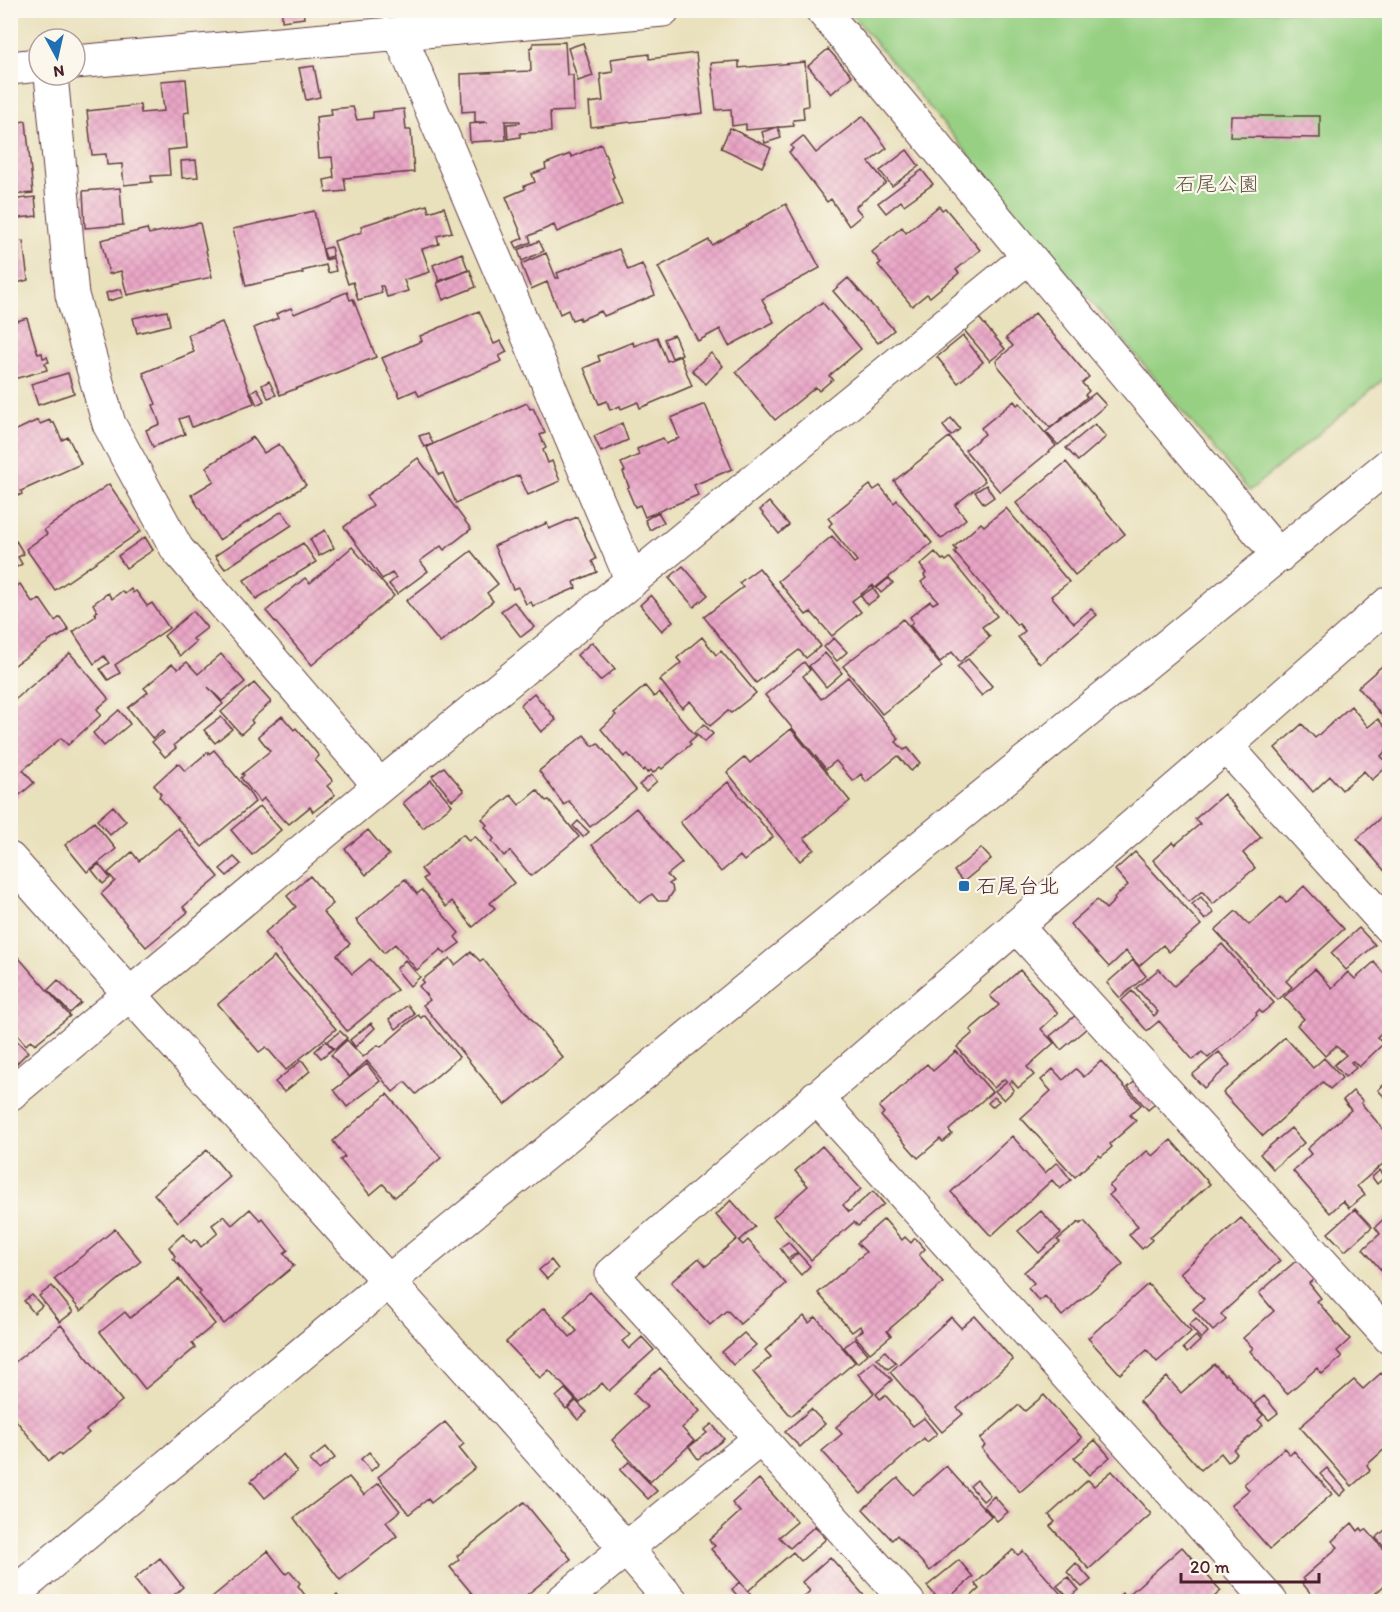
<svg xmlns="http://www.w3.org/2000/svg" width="1400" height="1612" viewBox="0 0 1400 1612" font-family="Itim,'Klee One',sans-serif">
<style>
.green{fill:#97d083;stroke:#707857;stroke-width:1.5}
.building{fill:url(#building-cross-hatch)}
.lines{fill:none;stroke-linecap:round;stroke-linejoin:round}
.minor-casing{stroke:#623c41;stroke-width:35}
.minor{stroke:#fff;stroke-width:33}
.poi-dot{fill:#1f6fb2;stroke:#fbf7ec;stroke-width:2}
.labels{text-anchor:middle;stroke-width:4.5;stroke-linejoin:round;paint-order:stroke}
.park-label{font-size:21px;fill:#615445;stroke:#fbf7ec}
.poi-label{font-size:21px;fill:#4a1f2b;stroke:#fbf7ec;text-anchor:start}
</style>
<defs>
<pattern id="building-cross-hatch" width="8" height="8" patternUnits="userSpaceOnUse" patternTransform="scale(1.5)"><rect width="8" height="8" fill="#e9a6c6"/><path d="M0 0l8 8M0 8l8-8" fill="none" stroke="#c98eaa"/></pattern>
</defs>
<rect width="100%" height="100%" fill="#fbf7ec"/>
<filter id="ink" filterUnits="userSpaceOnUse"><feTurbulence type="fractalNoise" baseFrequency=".0167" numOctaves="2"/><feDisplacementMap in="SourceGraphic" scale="12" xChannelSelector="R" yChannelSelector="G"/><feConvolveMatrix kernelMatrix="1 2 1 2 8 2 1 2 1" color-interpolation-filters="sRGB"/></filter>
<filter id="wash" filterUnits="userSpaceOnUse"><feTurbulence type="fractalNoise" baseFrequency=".008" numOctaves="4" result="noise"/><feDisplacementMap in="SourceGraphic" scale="24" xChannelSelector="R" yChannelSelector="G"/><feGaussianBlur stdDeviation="1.35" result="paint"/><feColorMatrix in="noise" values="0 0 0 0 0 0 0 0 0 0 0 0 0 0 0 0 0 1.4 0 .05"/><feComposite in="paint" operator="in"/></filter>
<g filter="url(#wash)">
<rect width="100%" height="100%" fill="#e9e0bc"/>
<path class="green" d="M849,11H1389V375L1249,491Z"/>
<g id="blocks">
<path class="building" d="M282,10H303L304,18L282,21Z
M565,42L567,75H573L574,111L550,112L551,132L520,133V137L508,139L507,124L520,123V121H505L506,140L470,142L469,124L488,122H475V111L462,112L461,74L531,71L530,48L533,47V43Z
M583,43L593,76L578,81L568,48Z
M828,49L852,76L831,94L808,66Z
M696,53L703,113L591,127L589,103L603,101L600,74L613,72L611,59L649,54V59Z
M739,61V68L805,62L808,106L803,107L804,119L793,120L794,126L746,130V124L732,126L731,109L716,110L711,63Z
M314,66L320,97L306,100L299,68Z
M186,79L189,112L184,113L187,148L168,150L170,175L151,176L152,182L124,185L122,164L107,165L106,154L92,155L87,111L140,105L141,113L164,111L161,81Z
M353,107L357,120L373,118V112L404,109L406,130H411L414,172L344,178L346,191L326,193L324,180L334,178L332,157L319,158L316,117L332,115L331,109Z
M863,116L887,148L869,162L886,183L855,207L862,215L849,226L831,199L827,202L789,152L793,149L791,146L803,136L816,153Z
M1231,116H1320V138L1230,137Z
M26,121L33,193L10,195V123Z
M778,127L781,138L765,143L762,132Z
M730,128L771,148L762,167L721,148Z
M601,144L614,177L612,178L622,204L557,232L554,225L529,236L531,242L517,248L514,242L523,238L506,197L525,189L524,186L535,182L532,174L546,169L545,164L570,154L572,157Z
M907,150L919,166L892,186L880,171Z
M196,160L198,177L182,178L181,161Z
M922,170L933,184L904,205L901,201L886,213L878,203Z
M120,188L123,225L85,228L83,191Z
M35,197L37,216L10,219V200Z
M786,204L820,268L762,299L774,322L729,346L720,329L698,341L658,267L709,240L712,245Z
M427,205L429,212L444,207L452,232L437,236L439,244L422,249L430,272L404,280L408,291L387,297L383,286H380L382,293L358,300L353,282L348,284L334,241L362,232L361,226Z
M939,206L942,210L945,208L980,250L956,270L959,273L930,297L927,294L912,306L878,265L881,263L872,252L902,227L906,233Z
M314,211L325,260L333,258L336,271L328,273L326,265L302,271L303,273L246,286L233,229Z
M200,223L212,277L127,295L121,271L109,274L101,240L147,229L149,234Z
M23,241L28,280L10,285V243Z
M539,241L544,251L522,261L518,250Z
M331,247L333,256L326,258L323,249Z
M619,249L628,270L642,264L655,295L604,316L601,311L580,320V317L572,320L568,310L560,314L547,282L531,289L521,264L546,253L556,278H559L557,273Z
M462,253L468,270L439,281L433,265Z
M470,270L476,287L443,300L437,283Z
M848,278L894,330L878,343L833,291Z
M121,289L123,297L108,301L106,293Z
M347,292L350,300L353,299L376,357L280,395L254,328L278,318L276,314L291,308L294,314Z
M822,302L861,349L829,376L833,379L819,391L816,387L775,420L736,372Z
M167,311L170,325L137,333L133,318Z
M479,311L494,344L501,341L507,352L499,356L502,361L419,396L416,390L400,397L382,358L422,341L420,336Z
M1035,313L1089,377L1082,383L1089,391L1085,395L1087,397L1050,428L998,366L996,361L1013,346L1006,338Z
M27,318L38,354L42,353L43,358L47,357L49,362L45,363L47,370L10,380V323Z
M979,318L1005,349L990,361L964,330Z
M222,322L254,403L192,427L188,416L179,419L185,434L153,447L146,430L160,424L153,405L156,404L143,373L194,352L188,335Z
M674,335L682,354L672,358L664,339Z
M963,336L983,362L958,383L937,357Z
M657,337L667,361L680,356L692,386L640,408L638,402L621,409L620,406L610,410L607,401L599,404L584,368L600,361L598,356L633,342L634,346Z
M711,353L723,366L706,384L692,370Z
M68,373L74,393L38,405L31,384Z
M269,381L276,395L268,398L262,385Z
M257,388L264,401L257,405L251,392Z
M1095,393L1106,405L1058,445L1046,432Z
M1014,401L1017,405L1020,403L1056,446L1000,492L965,450L985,434L981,428Z
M527,403L530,409L533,408L545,433L540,435L546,448L543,450L548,463L552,461L560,481L528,495L519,475L456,503L443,473L439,475L427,448L433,444Z
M705,404L732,469L694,485L698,495L645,517L640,505L635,507L627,488L629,487L623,472L625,471L621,463L639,455L637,449L663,438L666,444L679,438L671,418Z
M951,418L960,429L951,436L943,426Z
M38,420L40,424L50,420L51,423H54L62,440L68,437L81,464L21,491L22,494L10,499V484L13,483L10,482V433Z
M622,423L628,440L601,452L594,436Z
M1095,424L1106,437L1078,461L1066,448Z
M428,433L433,444L424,447L419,436Z
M253,437L264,453L279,444L306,485L219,540L191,495L214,481L206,467Z
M949,437L985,481L955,505L966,519L941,539L894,481Z
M418,458L471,529L444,550L441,546L420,561L428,571L397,594L389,584L396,578L392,573L382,579L344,527L373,505L366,496Z
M1066,462L1125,534L1075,575L1016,503Z
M109,484L141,531L55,590L26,549L47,534L44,530Z
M870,485L874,490L880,486L894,503L897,500L932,543L875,588L873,585L852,601L861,612L832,636L811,612L806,615L778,581L832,536L854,563L857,561L829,526L832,523L828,518Z
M986,485L994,497L984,504L975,492Z
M769,502L789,525L779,534L760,510Z
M1006,508L1069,582L1051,596L1074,623L1091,609L1097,615L1040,664L1018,637L1025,631L1019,624L1017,625L954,552L957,550L954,547L981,523L984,526Z
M282,511L292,525L225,569L215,556Z
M658,512L664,522L650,530L645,520Z
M577,517L596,559L592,561L597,572L574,582L576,588L533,606L531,602L526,604L518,587L513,589L494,546L547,523L549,529Z
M325,530L334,548L319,556L310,539Z
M145,537L153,550L126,568L118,556Z
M16,541L24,554L18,557L22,564L10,571V544Z
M303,543L316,562L256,599L244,580Z
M352,547L394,596L312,665L266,611L305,578L310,583Z
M471,551L498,584L487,593L493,601L440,643L406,601Z
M935,552L942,560L944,559L946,561L950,558L997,616L982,627L990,637L960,662L952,652L940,662L910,625L913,622L910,617L930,601L933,604L938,601L921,582L926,578L924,575L926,573L920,565Z
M683,566L708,595L694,607L669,578Z
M759,568L821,646L806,658L799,650L756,683L704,617L743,587L739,583Z
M889,578L893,583L881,593L877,588Z
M20,584L33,603L40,599L55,621L60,617L69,630L58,637L57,636L10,668V591Z
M873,588L879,597L867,605L861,596Z
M131,589L133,593L136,591L147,606L152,603L169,628L115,665L120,673L108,680L100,669L109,663L104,656L94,664L73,632L96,616L95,613L97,611L93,604L108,593L112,599L122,591L125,594Z
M651,595L673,621L662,631L640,605Z
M514,602L534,627L521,637L501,611Z
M193,611L207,628L193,639L196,642L180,656L164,636Z
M903,619L942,667L882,714L843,666Z
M702,637L716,655L721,651L756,693L731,713L728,711L710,726L690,701L682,708L660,680L681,663L677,658Z
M834,638L847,652L837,661L824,647Z
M592,642L615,669L600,681L577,655Z
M70,653L109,699L97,709L101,715L68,745L61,738L23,770L34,783L16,798L10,791V704Z
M825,653L842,673L826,687L809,666Z
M221,654L245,682L222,701L208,687L223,704L174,745L176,748L165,757L152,742L164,733L162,731L153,739L128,708L148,692L144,688L172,664L178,669L187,662L198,674Z
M968,659L992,686L982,696L957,667Z
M1389,660V724L1358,687Z
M804,662L810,670L803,676L821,699L848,677L899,739L896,742L904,750L908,748L920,763L911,771L898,756L866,782L861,774L853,781L836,761L826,769L765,695Z
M254,683L271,702L251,720L253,723L241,734L221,712Z
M645,686L654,697L659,692L696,736L689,742L691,744L662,769L660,767L653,773L651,770L647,773L645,769L643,771L628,754L624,757L601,729L616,715L614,713Z
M534,693L556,720L541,732L520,705Z
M1351,706L1368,727L1378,719L1389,732V759L1385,752L1381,756L1389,765L1372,780L1364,771L1342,790L1330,776L1313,792L1275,748L1302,724L1315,738Z
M119,710L130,724L104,746L93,733Z
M282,716L294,730L296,728L319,756L315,760L333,781L327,786L335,795L313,812L310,807L289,824L285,820L284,821L264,798L260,802L241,778L244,775L242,774L270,751L258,736Z
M221,717L232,729L215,743L204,730Z
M704,724L713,734L704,742L695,732Z
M791,729L850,801L804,838L814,849L800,861L727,772L745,757L750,763Z
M584,735L593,746L598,743L636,790L590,827L569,801L564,805L539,771Z
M214,750L249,792L255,802L202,847L159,797L161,794L154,785L178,763L185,771L208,752L209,754Z
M444,767L464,791L452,800L432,776Z
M651,775L657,781L646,791L639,785Z
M431,780L452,805L423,828L403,803Z
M728,782L773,837L744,861L740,856L721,872L680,822Z
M537,790L546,801L549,800L579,837L531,876L510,851L504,856L492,841L494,839L485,827L487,825L482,819L511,795L519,805Z
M1224,794L1261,837L1243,853L1255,868L1213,904L1202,891L1189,902L1153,860L1173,842L1175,845L1200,824L1195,819Z
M113,806L126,821L110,835L97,820Z
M260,806L281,830L252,855L231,830Z
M636,808L682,863L667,875L673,881L669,884L672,886L673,892L667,901H658L652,894L640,903L592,845Z
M1389,810V876L1357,839Z
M578,821L589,832L583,837L573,826Z
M94,822L116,849L87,872L65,845Z
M178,828L219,877L183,907L188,912L146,947L101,894L115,881L108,873L132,852L139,861Z
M368,830L389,855L366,875L345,849Z
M463,834L469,841L475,836L514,883L490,903L495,908L473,927L452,901L446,907L423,879L427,876L421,869Z
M981,848L991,859L963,882L954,871Z
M1135,852L1201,925L1169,952L1163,945L1139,966L1126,951L1109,967L1070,924L1097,900L1106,909L1115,900L1114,898L1128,885L1115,870Z
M234,857L241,864L227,876L220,869Z
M99,864L110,878L103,884L92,870Z
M310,876L333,904L323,912L350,944L337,955L352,974L370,959L397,990L347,1031L264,933L296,907L287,896Z
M405,879L417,894L422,890L459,933L455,937L460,943L445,954L441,949L417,970L395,944L384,953L356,920Z
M1304,886L1344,929L1286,981L1292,987L1278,1000L1215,930L1236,911L1249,925L1281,896L1286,903Z
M1201,897L1214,913L1205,920L1192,904Z
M1359,928L1375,945L1346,970L1331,953Z
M1222,944L1274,1003L1262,1013L1259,1010L1256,1013L1257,1015L1208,1058L1202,1052L1193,1060L1159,1021L1147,1031L1121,1001L1132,991L1154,1016L1158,1012L1136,988L1159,969L1174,986Z
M471,952L480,961L483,959L563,1058L505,1105L423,1005L430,1000L419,986L424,982L422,980L450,958L455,965Z
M18,957L70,1016L35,1044L31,1040L26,1045L16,1033L13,1034L10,1031V959L13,962Z
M274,957L336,1029L286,1070L266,1047L259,1052L218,1004Z
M405,960L420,977L410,986L396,969Z
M1133,960L1146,976L1120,998L1107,983Z
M1374,962L1389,980V1026L1377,1037L1383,1044L1359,1067L1353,1061L1351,1062L1356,1068L1345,1077L1334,1065L1346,1055L1336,1046L1325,1056L1297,1025L1304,1019L1284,997L1315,969L1332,988L1348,972L1355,979Z
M1020,970L1058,1013L1041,1029L1054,1043L1027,1067L1034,1075L1018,1088L1012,1081L1009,1083L1014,1090L1004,1100L995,1091L1007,1081L1004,1079L994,1088L957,1047L973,1033L970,1030L999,1005L990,996Z
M58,980L81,1003L70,1013L48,990Z
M408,1005L415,1014L396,1029L389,1019Z
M418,1015L421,1018L424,1015L459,1057L416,1094L405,1082L393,1092L367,1061L349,1077L331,1055L347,1040L363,1057L378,1045L381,1047Z
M1076,1015L1087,1028L1061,1050L1050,1036Z
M371,1023L375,1028L355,1047L350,1040Z
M340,1031L347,1038L335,1049L327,1042Z
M10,1034L28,1052L16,1064L13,1061L10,1064Z
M1285,1037L1313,1068L1324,1058L1342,1078L1330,1089L1323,1082L1263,1136L1223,1093Z
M326,1041L333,1049L321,1058L315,1051Z
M956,1051L992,1092L949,1130L952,1134L943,1142L940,1139L918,1158L881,1116L884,1113L879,1107L927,1064L933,1071Z
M1219,1052L1230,1065L1204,1088L1192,1075Z
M302,1060L310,1071L284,1092L275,1082Z
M1101,1061L1141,1105L1130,1115L1136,1121L1110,1144L1112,1147L1101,1157L1099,1155L1075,1177L1021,1118L1051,1091L1041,1080L1053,1069L1063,1080L1076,1069L1084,1077Z
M367,1064L380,1081L347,1107L334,1090Z
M1137,1080L1156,1103L1148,1110L1128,1087Z
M1389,1080V1102L1378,1090Z
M1353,1091L1363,1101L1361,1103L1389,1136V1168L1385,1162L1357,1186L1365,1195L1349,1208L1343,1201L1330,1213L1293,1171L1311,1154L1307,1149L1351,1110L1343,1100Z
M387,1094L441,1158L395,1197L383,1184L370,1195L340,1160L345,1157L333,1141Z
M994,1097L999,1101L992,1107L988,1103Z
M1291,1128L1304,1143L1273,1169L1260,1154Z
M1012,1136L1045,1173L1057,1162L1071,1180L1060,1189L1052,1180L991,1236L951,1192Z
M1171,1140L1210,1184L1150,1237L1152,1240L1142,1249L1129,1235L1138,1226L1109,1195L1114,1191L1109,1186L1147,1151L1153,1156Z
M822,1146L861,1189L843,1205L849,1212L873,1191L884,1204L858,1226L854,1222L811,1260L773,1217L808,1186L795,1171Z
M207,1150L230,1177L178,1222L154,1194Z
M1380,1170L1385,1177L1377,1184L1372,1177Z
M731,1200L755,1227L739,1241L743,1245L748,1240L786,1284L740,1324L727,1310L710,1325L671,1282L699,1258L706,1266L737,1239L716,1215Z
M250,1209L260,1220L262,1218L288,1250L284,1253L294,1266L224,1324L199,1294L201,1292L173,1258L175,1256L169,1247L183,1234L191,1243L195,1239L201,1247L218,1233L212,1225L224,1216L232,1225Z
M1355,1209L1372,1227L1345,1251L1328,1233Z
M1041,1211L1061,1233L1039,1253L1018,1231Z
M1389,1214V1279L1363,1249L1380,1234L1375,1227Z
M1241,1218L1280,1261L1221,1314L1226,1320L1213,1331L1193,1309L1204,1299L1180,1273Z
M884,1219L902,1240L905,1237L911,1243L915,1238L925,1249L919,1255L943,1283L887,1331L891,1336L870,1353L855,1336L863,1330L860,1326L852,1332L818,1293L866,1252L857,1243Z
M1084,1221L1123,1264L1062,1316L1045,1296L1039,1301L1028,1288L1034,1283L1024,1272L1060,1242L1057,1240L1079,1222L1080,1224Z
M115,1229L141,1261L81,1311L54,1279Z
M788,1242L797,1252L788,1259L780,1248Z
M798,1253L810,1266L801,1275L789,1261Z
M551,1260L558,1269L547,1279L539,1270Z
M1297,1260L1314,1279L1309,1283L1321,1298L1317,1301L1350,1339L1337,1351L1342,1357L1322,1374L1317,1368L1287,1394L1250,1351L1253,1348L1243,1338L1274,1311L1259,1293Z
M179,1279L215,1324L192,1343L195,1348L145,1389L100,1332L125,1312L130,1318Z
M1148,1284L1191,1332L1157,1362L1147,1350L1120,1374L1088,1338Z
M52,1286L73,1312L60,1322L39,1296Z
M590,1292L630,1335L622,1341L629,1349L642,1337L654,1350L609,1391L602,1383L580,1403L549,1370L540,1378L506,1342L544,1308L570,1337L577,1331L564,1316Z
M32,1295L42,1306L34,1313L24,1301Z
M804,1316L809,1323L816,1317L855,1362L791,1416L753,1372L771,1357L765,1350Z
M975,1316L1013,1360L957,1408L963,1414L942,1432L890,1372L951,1317L961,1328Z
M1196,1318L1208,1332L1201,1339L1189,1325Z
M61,1325L122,1401L86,1430L89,1433L61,1456L59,1453L49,1461L10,1413V1366Z
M744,1333L756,1345L733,1365L722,1352Z
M1196,1336L1200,1341L1187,1353L1183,1348Z
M855,1339L868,1354L857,1363L844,1347Z
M885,1351L896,1363L888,1369L877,1358Z
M874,1361L892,1380L876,1394L880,1399L885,1395L913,1426L924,1418L937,1434L927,1442L924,1438L861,1494L822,1451L842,1434L836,1427L874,1393L858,1374Z
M1214,1364L1224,1375L1226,1374L1263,1415L1258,1420L1263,1425L1234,1450L1237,1454L1228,1462L1221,1453L1201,1470L1139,1401L1167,1377L1181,1393Z
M660,1368L700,1411L682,1428L694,1441L650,1482L612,1440L647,1407L633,1393Z
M1381,1373L1389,1382V1445L1367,1465L1370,1470L1352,1486L1300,1427L1354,1380L1363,1389Z
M565,1389L575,1400L566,1409L556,1397Z
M1044,1395L1082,1438L1020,1492L982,1449L985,1445L980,1439L1019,1405L1025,1411Z
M1264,1396L1278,1413L1269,1420L1254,1404Z
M576,1401L587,1412L578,1420L568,1408Z
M811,1409L825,1424L800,1447L785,1432Z
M445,1422L464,1444L459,1448L475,1468L431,1503L428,1499L409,1514L378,1477Z
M712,1424L724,1439L698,1459L689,1447L707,1433L704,1430Z
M1095,1440L1110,1457L1089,1475L1074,1458Z
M326,1447L335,1458L319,1470L310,1460Z
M1284,1448L1290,1455L1294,1451L1332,1494L1270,1549L1231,1505L1249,1490L1244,1484Z
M369,1452L379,1464L371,1471L361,1459Z
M283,1454L297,1472L265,1498L251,1481Z
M629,1462L657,1491L648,1499L620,1470Z
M946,1466L991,1516L930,1571L897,1535L892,1540L863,1509L898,1478L913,1495Z
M1327,1468L1346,1490L1340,1496L1320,1474Z
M1112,1471L1151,1514L1089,1569L1050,1526L1055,1522L1049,1515L1088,1480L1094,1486Z
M349,1477L364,1495L379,1483L400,1511L386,1522L397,1536L340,1580L294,1518Z
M759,1479L797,1522L779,1537L790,1548L815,1526L826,1539L801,1561L793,1552L748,1591L711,1549L715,1546L709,1540L740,1512L732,1503Z
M977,1480L990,1495L983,1501L970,1486Z
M994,1496L1008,1512L997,1521L984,1506Z
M524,1502L571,1559L518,1602H479L450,1567L459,1560L457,1556Z
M1352,1523L1358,1531L1361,1528L1363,1531L1366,1529L1387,1553L1389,1551V1581L1366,1602H1318L1302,1583L1305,1581L1303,1578L1338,1547L1332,1541Z
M1386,1529L1389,1533V1548L1387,1550L1376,1538Z
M1182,1547L1221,1591L1215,1596L1220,1602H1113L1122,1593L1126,1597Z
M1013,1550L1018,1555L1023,1551L1068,1602H965L979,1589L975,1584Z
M268,1551L286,1574L290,1571L300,1583L298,1586L308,1599L305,1602H216L212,1597Z
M830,1557L868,1600L866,1602H798L810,1591L802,1582Z
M160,1558L183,1587L166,1602H153L134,1579Z
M959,1560L973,1577L944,1602H941L927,1586Z
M1076,1563L1091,1580L1082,1587L1067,1572Z
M1068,1577L1079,1590L1069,1598L1057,1586Z
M739,1582L754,1597L750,1602H744L732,1590Z
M337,1595L342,1602H329Z"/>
</g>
</g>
<g filter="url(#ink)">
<use href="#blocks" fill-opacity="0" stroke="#623c41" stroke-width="1.5"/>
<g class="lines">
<defs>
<path id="minor" d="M822,10L1279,556
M399,33L632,581
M75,62L663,10
M10,68L39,65
M51,75L72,295L109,424L177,549L380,786
M1226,746L1390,928
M10,859C229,1109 455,1350 672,1602
M1016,926L1390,1338
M10,1094L380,786L1028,257
M816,1097L1271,1602
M10,1597L389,1281L1390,464
M561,1602L761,1438
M908,1602L612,1274L1226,746L1390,602"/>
</defs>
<use href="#minor" class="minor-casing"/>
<use href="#minor" class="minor"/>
</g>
</g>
<rect class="poi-dot" x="958" y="880" width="12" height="12" rx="3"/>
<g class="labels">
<g class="park-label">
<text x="1217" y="191">石尾公園</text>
</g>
<g class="poi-label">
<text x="976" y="893">石尾台北</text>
</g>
</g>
<rect width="1400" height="1612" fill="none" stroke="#fbf7ec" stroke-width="36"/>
<g transform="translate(57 57) rotate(172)"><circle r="28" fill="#fbf7ec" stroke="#b4a19f" stroke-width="1.5"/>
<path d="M0-4.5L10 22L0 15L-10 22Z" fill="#1f6fb2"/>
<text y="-9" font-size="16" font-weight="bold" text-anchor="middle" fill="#4a1f2b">N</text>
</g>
<path d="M1181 1573v9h138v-9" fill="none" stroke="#4a1f2b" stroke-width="3"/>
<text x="1190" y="1573" font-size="18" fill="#4a1f2b" stroke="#fbf7ec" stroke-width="4.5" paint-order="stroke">20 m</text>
</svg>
